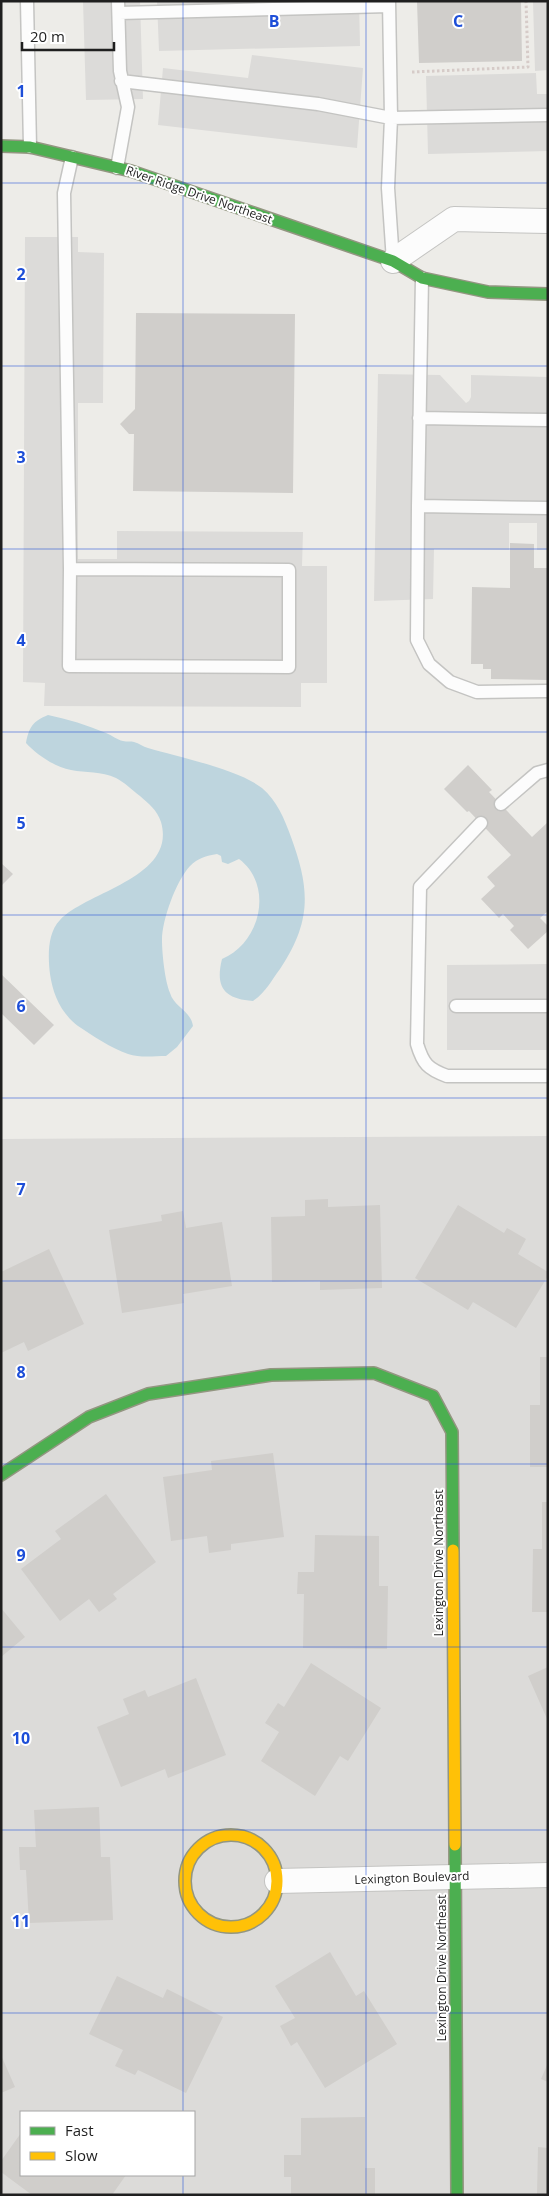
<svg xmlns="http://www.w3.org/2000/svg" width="549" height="2196" viewBox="0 0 549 2196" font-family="'Open Sans',sans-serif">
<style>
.residential{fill:#dcdbd9;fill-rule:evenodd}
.water{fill:#bed5de}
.building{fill:#d0cecb}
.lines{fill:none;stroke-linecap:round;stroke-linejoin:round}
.lane-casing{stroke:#c4c4c2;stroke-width:15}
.street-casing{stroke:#c4c4c2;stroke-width:26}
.fast-casing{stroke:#939681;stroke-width:14}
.slow-casing{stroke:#939681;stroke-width:14}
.path{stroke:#d6cbc8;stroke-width:3;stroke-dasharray:2.5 2.5;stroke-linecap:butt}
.lane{stroke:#fcfcfc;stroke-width:12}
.street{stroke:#fcfcfc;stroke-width:24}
.fast{stroke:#4caf50;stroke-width:11}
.slow{stroke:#ffc107;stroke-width:11}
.grid{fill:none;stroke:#1d4ed8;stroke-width:1;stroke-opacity:0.55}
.labels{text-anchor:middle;stroke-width:4;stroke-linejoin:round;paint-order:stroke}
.street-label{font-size:12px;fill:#1f1f1f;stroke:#fff}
.grid-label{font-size:16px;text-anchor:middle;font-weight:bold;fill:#1d4ed8;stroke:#fff;stroke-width:4;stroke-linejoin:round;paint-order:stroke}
</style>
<rect width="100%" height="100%" fill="#edece8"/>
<path class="residential" d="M83,1H140L143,99L86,100Z
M157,1H359L360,46L159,51Z
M533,1H548V70L535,71Z
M252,55L363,68L357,148L158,125L163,68L248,78Z
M536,73L537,94H548V151L428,154L426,76Z
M25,237H78V252L104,253L103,403H78V559H117V531L303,532L302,566H327V683H301V707L44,706L45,683L23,682Z
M378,374L440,375L466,403L469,401L471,397V375L548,377V550H537V523H509V550L434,549L433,599L374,601Z
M548,964V1050H447V965Z
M548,1136V2195H1V1139ZM21,2112H194V2175H21Z"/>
<path class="water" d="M48,715C68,719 87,725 106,733C112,735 117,740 123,741C127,742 131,741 134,742C139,743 143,747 148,748C178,757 238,769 262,788C277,801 284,818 291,837C310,889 312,921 280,969C271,981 266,992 253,1001C224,999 215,987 222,959C261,943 274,885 239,859L228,864L222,862L221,856L217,854C206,856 198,858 190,866C176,881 162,920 162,940C162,954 165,981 170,993C174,1007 191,1011 193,1026L177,1047L166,1056C154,1056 140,1058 128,1054C111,1048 93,1036 78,1026C61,1013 53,995 50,974C48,958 47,933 60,920C87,891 177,878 161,822C157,810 149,804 140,796C132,790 124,782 116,778C101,771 86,773 71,770C55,767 37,755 26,743C29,727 33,721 48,715Z"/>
<path class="building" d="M417,1H521L522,61L419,63Z
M136,313L295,314L293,493L133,491L134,434H129L120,424L135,409Z
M510,543L534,544V568H548V680L491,679V669H483V664H471L472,587L510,588Z
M468,765L492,790L489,792L532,837L548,822V911L540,918L548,926V931L528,949L510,930L514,926L503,914L499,918L481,899L495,886L487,877L511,855L469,811L467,812L444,789Z
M1,863L13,874L1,886Z
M1,974L54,1025L34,1045L1,1013Z
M328,1199V1207L380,1205L382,1288L320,1290V1281L272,1282L271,1217L305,1216V1200Z
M458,1205L504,1233L507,1228L526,1239L518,1254L548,1272V1276L516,1328L473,1302L468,1310L415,1278Z
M183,1211L186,1228L222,1222L232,1286L183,1294L184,1303L122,1313L109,1230L162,1221L161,1215Z
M49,1249L84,1324L28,1351L24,1342L1,1353V1272Z
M540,1357H548V1467H530V1405H540Z
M273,1453L284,1537L231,1544V1550L209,1553L207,1536L171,1541L163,1477L212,1470L211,1461Z
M106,1494L156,1562L113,1594L117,1599L99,1612L89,1599L60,1621L21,1569L61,1539L55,1531Z
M542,1502H548V1612H532L533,1549H542Z
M315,1535L379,1536V1586H388L387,1649L303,1648L304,1594H297L298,1572H314Z
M1,1608L25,1637L1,1657Z
M311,1663L381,1708L348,1761L340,1756L315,1796L261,1761L279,1732L265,1723L278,1703L284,1707Z
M548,1667V1721L528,1676Z
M196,1678L226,1755L168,1778L165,1769L121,1787L97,1727L129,1714L123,1699L145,1690L148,1697Z
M99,1807L101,1857H110L113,1920L29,1923L26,1870H20L19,1847H36L34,1810Z
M330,1952L356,1996L364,1991L397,2044L325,2088L297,2042L291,2046L280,2026L295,2018L275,1986Z
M117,1976L163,1998L167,1989L223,2017L186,2093L138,2070L135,2075L115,2066L123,2050L89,2034Z
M1,2055L15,2087L1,2093Z
M548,2063V2082L541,2079Z
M365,2117V2168H375V2195H291V2177H284V2155H301V2118Z
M21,2133V2175H126L112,2195H32L1,2172V2161Z
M538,2147L548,2148V2195H537Z"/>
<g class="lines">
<defs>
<path id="lane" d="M27,1L30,147
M389,1L391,118L388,188L393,261
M119,13L389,6
M121,81L318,104L391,118L548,115
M117,168L128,107L120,71L118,1
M422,278L418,506L548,508
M419,418L548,420
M418,506L417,640L429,664L450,682L477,692L548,691
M70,569L289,570V667L69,666L70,569L64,193L72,157
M501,804L537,773L548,770
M481,823L420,887L417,1044C423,1064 428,1069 447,1076H548
M456,1006H548"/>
<path id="street" d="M393,261L454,219L548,221
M277,1881L548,1875"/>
<path id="fast" d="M1,146L30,147L131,171L393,261L422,278L488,292L548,294
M1,1475L89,1417L148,1394L271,1375L374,1373L433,1396L452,1432L453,1550
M455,1845L457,2195"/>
<path id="slow" d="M453,1550L455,1845
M185 1881a46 46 0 1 1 92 0a46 46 0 1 1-92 0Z"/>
</defs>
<use href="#lane" class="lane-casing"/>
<use href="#street" class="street-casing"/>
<use href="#fast" class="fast-casing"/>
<use href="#slow" class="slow-casing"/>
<path class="path" d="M412,72L528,67L526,1"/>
<use href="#lane" class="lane"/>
<use href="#street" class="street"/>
<use href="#fast" class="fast"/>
<use href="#slow" class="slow"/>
</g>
<path class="grid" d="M183,1V2112M366,1V2195M1,183H548M1,366H548M1,549H548M1,732H548M1,915H548M1,1098H548M1,1281H548M1,1464H548M1,1647H548M1,1830H548M1,2013H548M183,2175V2195"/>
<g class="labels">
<g class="street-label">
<text transform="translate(199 195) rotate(19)" y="4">River Ridge Drive Northeast</text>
<text transform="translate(439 1563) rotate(-90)" y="4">Lexington Drive Northeast</text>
<text transform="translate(412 1878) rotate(-2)" y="4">Lexington Boulevard</text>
<text transform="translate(442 1968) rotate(-90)" y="4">Lexington Drive Northeast</text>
</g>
</g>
<g class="grid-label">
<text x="274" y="27">B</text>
<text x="458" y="27">C</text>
<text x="21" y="97">1</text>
<text x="21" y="280">2</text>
<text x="21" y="463">3</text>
<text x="21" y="646">4</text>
<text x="21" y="829">5</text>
<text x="21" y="1012">6</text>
<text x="21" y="1195">7</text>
<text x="21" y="1378">8</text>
<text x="21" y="1561">9</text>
<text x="21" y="1744">10</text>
<text x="21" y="1927">11</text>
</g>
<rect width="549" height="2196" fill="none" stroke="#1f1f1f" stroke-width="5"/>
<rect x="20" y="2111" width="175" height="65" fill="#ffffff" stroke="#a5a5a5"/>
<rect x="30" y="2127" width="25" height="8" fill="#4caf50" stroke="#a5a5a5"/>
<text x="65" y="2136" font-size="15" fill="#1f1f1f">Fast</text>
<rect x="30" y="2152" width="25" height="8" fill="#ffc107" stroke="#a5a5a5"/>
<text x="65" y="2161" font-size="15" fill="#1f1f1f">Slow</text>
<path d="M22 42v8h92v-8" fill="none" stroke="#1f1f1f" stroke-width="2.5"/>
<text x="30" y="42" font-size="15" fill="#1f1f1f" stroke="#ffffff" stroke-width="4" paint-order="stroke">20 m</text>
</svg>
